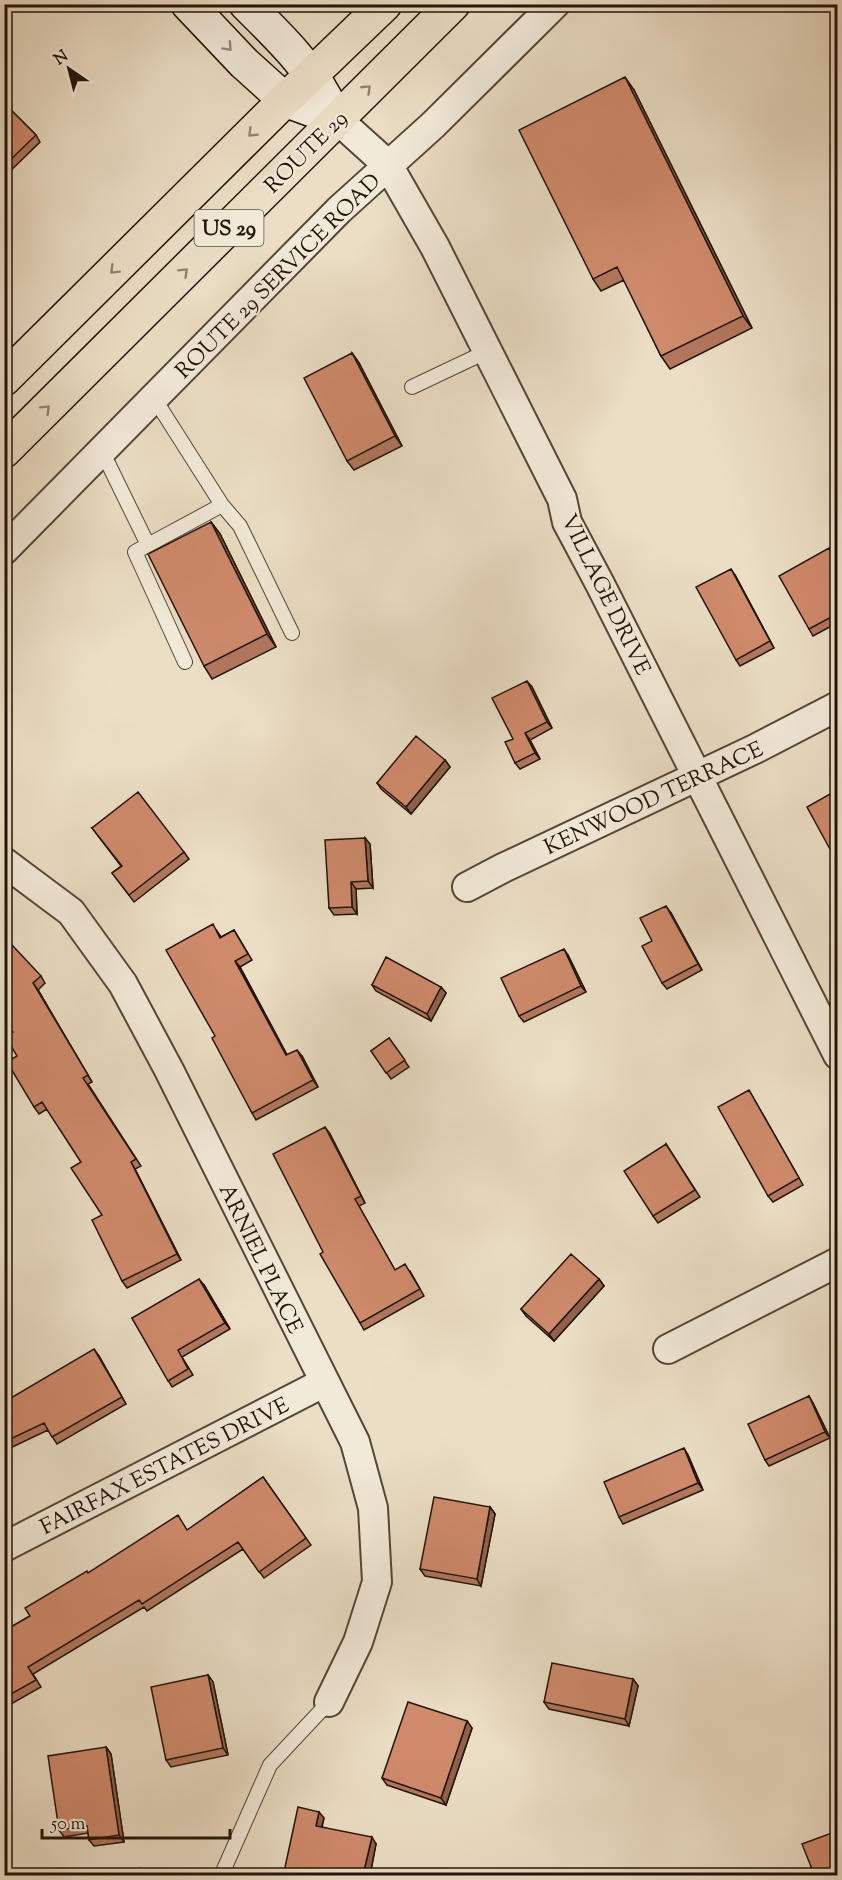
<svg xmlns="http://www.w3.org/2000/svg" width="842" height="1880" viewBox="0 0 842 1880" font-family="'Sorts Mill Goudy',serif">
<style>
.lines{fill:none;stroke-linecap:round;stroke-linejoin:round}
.service-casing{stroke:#544637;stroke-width:16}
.minor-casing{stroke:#544637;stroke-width:32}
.secondary-casing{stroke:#221408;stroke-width:36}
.primary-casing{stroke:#221408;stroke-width:36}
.service{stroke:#f2ead9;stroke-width:14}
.minor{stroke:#f2ead9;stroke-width:28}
.secondary{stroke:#f2ead9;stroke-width:33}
.primary{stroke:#ebdec5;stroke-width:33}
.wall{fill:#b2775d;stroke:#221408;stroke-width:1.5}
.shaded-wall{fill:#91614c;stroke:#221408;stroke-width:1.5}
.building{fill:#cf8a6c;stroke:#221408;stroke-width:1.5}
.oneway{stroke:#948a7b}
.oneway2{stroke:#918370}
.labels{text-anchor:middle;stroke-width:4.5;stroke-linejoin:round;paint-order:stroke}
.shield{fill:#f2ead9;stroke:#605447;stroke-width:1.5}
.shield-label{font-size:21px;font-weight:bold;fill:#221408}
.street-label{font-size:22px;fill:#221408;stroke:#f2ead9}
</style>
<rect width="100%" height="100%" fill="#ebdec5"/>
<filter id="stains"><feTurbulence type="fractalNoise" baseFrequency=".00333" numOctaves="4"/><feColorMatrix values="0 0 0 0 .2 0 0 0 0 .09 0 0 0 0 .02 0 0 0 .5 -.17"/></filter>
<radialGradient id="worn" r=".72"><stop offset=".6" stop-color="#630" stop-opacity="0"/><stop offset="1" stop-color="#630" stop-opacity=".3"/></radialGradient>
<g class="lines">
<defs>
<path id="service" d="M412,387L488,351
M154,398L222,505L240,526L292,633
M102,451L148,545L135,552L185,662
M148,545L222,505
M4,1873L6,1876
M221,1876L270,1765L329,1702"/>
<path id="minor" d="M337,119L388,165L435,247L562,499L567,522L600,584L838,1055
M4,550L339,210L433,125L555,4
M4,862L71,912L123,984L169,1070L355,1442L373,1508L377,1582L358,1642L329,1702
M467,887L503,868L755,749L838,706
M668,1349L838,1262
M4,1547L323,1383"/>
<path id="secondary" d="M188,4L244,63L285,100L337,119
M246,4C276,34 306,62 326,99"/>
<path id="primary" d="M4,379L285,100L385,4
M4,451L453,4"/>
</defs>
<use href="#service" class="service-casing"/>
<use href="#minor" class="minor-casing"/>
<use href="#secondary" class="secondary-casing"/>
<use href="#primary" class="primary-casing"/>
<use href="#service" class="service"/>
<use href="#minor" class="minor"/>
<use href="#secondary" class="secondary"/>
<use href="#primary" class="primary"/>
</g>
<path class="wall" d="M634,90L752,328L670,369L661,356L624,280L601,291L593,279Z
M4,103L36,135L40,142L4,177Z
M352,353L359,363L402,446L354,470L347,461Z
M211,522L220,534L276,647L212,679L204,666Z
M834,554L837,561V623L813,636L809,629Z
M735,575L774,648L740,666L736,660Z
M532,687L552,728L530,740L540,759L520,769L515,763L513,739Z
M445,760L450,767L411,814L381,789L377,783Z
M92,828L184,852L189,859L134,902L112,873L121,866Z
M365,838L370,844L373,888L356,889L357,914L334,915L329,908Z
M671,913L702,970L667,989L662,983L652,941Z
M234,930L252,960L240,967L287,1055L302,1056L318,1087L256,1120L252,1113L215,1036L217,931L221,937Z
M4,952L41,976L45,983L38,990L92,1082L88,1084L141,1166L135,1169L181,1260L127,1288L122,1281L102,1215L81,1162L47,1109L39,1114L34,1107L17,1056L12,1032L4,1025Z
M568,955L586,992L524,1022L519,1016Z
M372,985L441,987L446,993L431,1021L376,991Z
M389,1038L409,1067L391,1079L371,1051Z
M749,1090L803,1185L773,1202L768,1196Z
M330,1134L365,1203L359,1206L395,1270L410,1271L424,1296L364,1330L360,1323L323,1252Z
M666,1144L700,1197L658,1223L653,1216Z
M599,1279L604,1286L554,1341L526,1316L521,1309Z
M204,1285L230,1329L182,1357L193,1375L172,1387L132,1318Z
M99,1356L126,1404L57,1444L48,1430L4,1451V1402Z
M809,1396L813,1403L830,1438L769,1466L765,1460Z
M688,1455L703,1490L623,1524L619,1517Z
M263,1477L311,1545L264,1578L243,1549L147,1611L144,1607L33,1674L41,1687L4,1708V1631L30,1616L88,1573L188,1530Z
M490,1507L495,1514L481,1586L425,1576L420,1569Z
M208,1675L213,1682L228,1755L171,1767L166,1760Z
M633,1679L638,1686L629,1726L549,1709L544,1702Z
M467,1721L472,1728L446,1805L387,1785L382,1778Z
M106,1747L111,1754L124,1842L94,1846L89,1840L88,1833L64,1837L59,1830Z
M324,1818L322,1827L376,1844L370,1875H286L284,1872Z
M837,1831V1874L833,1875H815L814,1874Z"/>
<path class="shaded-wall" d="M625,77L634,90L752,328L743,316Z
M352,353L359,363L402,446L395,436Z
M211,522L220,534L276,647L267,634Z
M731,569L735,575L774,648L770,641Z
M527,681L532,687L552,728L547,722Z
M525,733L530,740L540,759L535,753Z
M445,760L450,767L411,814L406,807Z
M365,838L370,844L373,888L368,881Z
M351,882L356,889L357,914L352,907Z
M666,906L671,913L702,970L698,964Z
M564,949L568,955L586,992L581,986Z
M235,961L240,967L291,1062L286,1055Z
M33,983L38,990L92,1082L88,1075Z
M441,987L446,993L431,1021L427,1014Z
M297,1050L302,1056L318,1087L313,1080Z
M325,1127L330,1134L365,1203L361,1196Z
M131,1162L135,1169L181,1260L177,1254Z
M199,1279L204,1285L230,1329L225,1323Z
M599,1279L604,1286L554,1341L549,1334Z
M94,1349L99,1356L126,1404L122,1397Z
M809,1396L813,1403L830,1438L825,1432Z
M684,1448L688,1455L703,1490L698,1483Z
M490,1507L495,1514L481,1586L477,1579Z
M208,1675L213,1682L228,1755L223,1748Z
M633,1679L638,1686L629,1726L625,1719Z
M467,1721L472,1728L446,1805L441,1798Z
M106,1747L111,1754L124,1842L119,1835Z
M319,1812L324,1818L320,1832L316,1826Z
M372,1837L376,1844L370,1875H363Z"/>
<path class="building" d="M625,77L743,316L661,356L617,267L593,279L519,130Z
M4,103L36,135L4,166Z
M352,353L395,436L347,461L304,378Z
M211,522L267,634L204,666L148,554Z
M829,548L837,563V614L809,629L779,576Z
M731,569L770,641L736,660L696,587Z
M527,681L547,722L525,733L535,753L515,763L505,742L513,739L492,698Z
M416,736L445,760L406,807L377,783Z
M837,790V862L807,807Z
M138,792L184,852L129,895L112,873L122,866L92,828Z
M365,838L368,881L351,882L352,907L329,908L325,840Z
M666,906L698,964L662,983L642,946L652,941L640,918Z
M213,924L220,938L234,930L248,954L235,961L286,1055L297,1050L313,1080L252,1113L212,1038L215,1036L166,950Z
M12,945L41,976L33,983L88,1075L83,1078L136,1159L131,1162L177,1254L122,1281L92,1220L102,1215L71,1168L81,1162L42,1102L34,1107L7,1062L17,1056L5,1036L13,1032L4,1023V952Z
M564,949L581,986L519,1016L501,978Z
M386,957L441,987L427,1014L372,985Z
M389,1038L405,1060L386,1073L371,1051Z
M749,1090L799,1178L768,1196L718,1107Z
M325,1127L361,1196L355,1199L395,1270L405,1264L420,1289L360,1323L320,1254L323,1252L273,1154Z
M666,1144L695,1190L653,1216L624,1171Z
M571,1254L599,1279L549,1334L521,1309Z
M199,1279L225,1323L178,1350L188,1369L168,1381L132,1318Z
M94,1349L122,1397L52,1437L44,1423L4,1442V1402Z
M809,1396L825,1432L765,1460L748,1424Z
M684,1448L698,1483L619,1517L604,1482Z
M263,1477L306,1538L259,1572L238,1542L142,1604L139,1600L28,1667L36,1680L4,1698V1631L30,1616L25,1608L87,1571L88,1573L178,1515L187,1530Z
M434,1497L490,1507L477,1579L420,1569Z
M552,1663L633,1679L625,1719L544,1702Z
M208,1675L223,1748L166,1760L151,1687Z
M408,1702L467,1721L441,1798L382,1778Z
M106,1747L119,1835L89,1840L87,1826L59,1830L48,1756Z
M298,1807L319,1812L316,1826L372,1837L363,1875H300L284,1872Z
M837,1831V1866L814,1874L802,1844Z
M140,1868L143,1875H122Z"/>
<defs><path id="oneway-chevron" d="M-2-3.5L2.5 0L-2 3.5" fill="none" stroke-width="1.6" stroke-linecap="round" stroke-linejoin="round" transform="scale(1.5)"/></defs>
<use class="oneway" href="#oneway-chevron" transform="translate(228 47) rotate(47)"/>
<g class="oneway2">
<use href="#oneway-chevron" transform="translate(367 89) rotate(-44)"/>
<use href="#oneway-chevron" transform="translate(252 133) rotate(135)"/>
<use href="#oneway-chevron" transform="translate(114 270) rotate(135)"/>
<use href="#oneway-chevron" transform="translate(184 272) rotate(-45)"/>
<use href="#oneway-chevron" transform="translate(46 409) rotate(-45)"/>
</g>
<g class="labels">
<rect class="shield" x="194.5" y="210" width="69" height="36" rx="4.5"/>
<g class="shield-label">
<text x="229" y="235">US 29</text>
</g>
<g class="street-label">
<text transform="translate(305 151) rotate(-45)" y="8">ROUTE 29</text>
<text transform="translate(277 275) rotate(-45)" y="8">ROUTE 29 SERVICE ROAD</text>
<text transform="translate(607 594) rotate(64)" y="8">VILLAGE DRIVE</text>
<text transform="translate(653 797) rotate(-25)" y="8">KENWOOD TERRACE</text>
<text transform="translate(262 1258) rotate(64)" y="8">ARNIEL PLACE</text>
<text transform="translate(164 1465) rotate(-27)" y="8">FAIRFAX ESTATES DRIVE</text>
</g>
</g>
<rect width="842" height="1880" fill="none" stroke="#ebdec5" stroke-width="24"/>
<rect x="6" y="6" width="830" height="1868" fill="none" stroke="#221408" stroke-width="3"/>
<rect x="12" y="12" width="818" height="1856" fill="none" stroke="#221408" stroke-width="1.5"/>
<g transform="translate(69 69) rotate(325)" stroke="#f2ead9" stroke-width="4.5" paint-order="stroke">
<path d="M0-4.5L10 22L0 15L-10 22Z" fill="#221408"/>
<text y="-9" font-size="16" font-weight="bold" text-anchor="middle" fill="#221408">N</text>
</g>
<path d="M42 1829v9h188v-9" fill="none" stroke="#221408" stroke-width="3"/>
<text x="51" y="1829" font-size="18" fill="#221408" stroke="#f2ead9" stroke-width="4.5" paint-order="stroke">50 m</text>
<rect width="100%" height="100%" filter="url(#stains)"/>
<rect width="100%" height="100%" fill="url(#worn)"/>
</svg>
